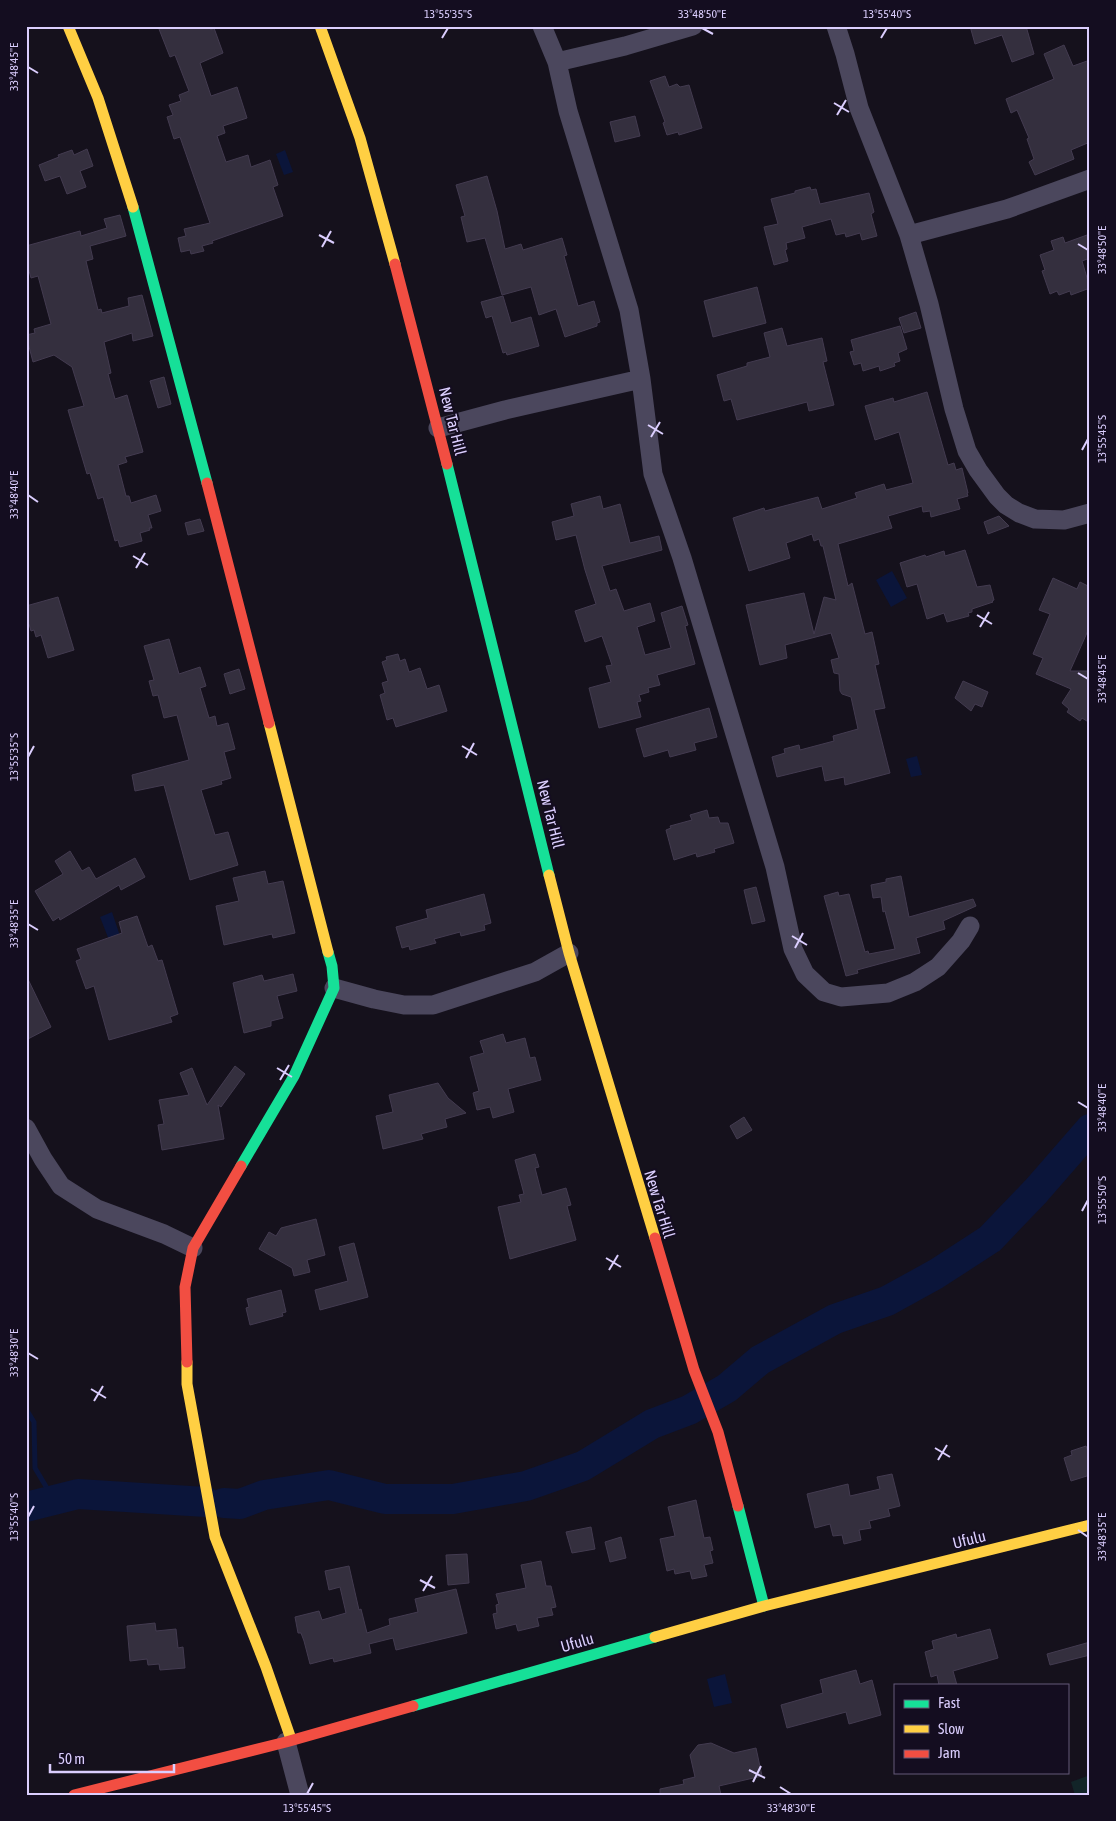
<svg xmlns="http://www.w3.org/2000/svg" width="1116" height="1821" viewBox="0 0 1116 1821" font-family="'Asap Condensed',sans-serif">
<style>
.green{fill:#122428}
.water{fill:#0b153a}
.lines{fill:none;stroke-linecap:round;stroke-linejoin:round}
.stream{stroke:#0b153a;stroke-width:5}
.river{stroke:#0b153a;stroke-width:30}
.building{fill:#342f3e;stroke:#433b50}
.street{stroke:#4b475d;stroke-width:19}
.fast{stroke:#16e098;stroke-width:11}
.slow{stroke:#ffcf43;stroke-width:11}
.jam{stroke:#f24e42;stroke-width:11}
.ticks{fill:none;stroke:#dbcefe;stroke-width:2}
.labels{text-anchor:middle;stroke-width:4;stroke-linejoin:round;paint-order:stroke}
.street-label{font-size:16px;fill:#dbcefe;stroke:#140d20}
.neatline{fill:none;stroke:#dbcefe;stroke-width:2}
.ticks-label{font-size:12px;text-anchor:middle;fill:#dbcefe}
</style>
<rect width="100%" height="100%" fill="#15111c"/>
<path class="green" d="M1090,1775V1795H1075L1071,1782Z"/>
<path class="water" d="M285,150L293,172L284,175L276,154Z
M892,571L907,598L891,607L876,580Z
M917,756L922,775L911,777L906,759Z
M112,912L120,936L109,940L100,917Z
M725,1674L732,1703L714,1707L707,1679Z"/>
<g class="lines">
<path class="stream" d="M26,1409L34,1422L35,1468L54,1500"/>
<path class="river" d="M224,1503L240,1504L264,1495L329,1485L385,1499H453L526,1486L583,1466L652,1424L689,1410L727,1388L760,1360L835,1319L887,1301L936,1274L990,1239L1036,1191L1090,1129
M26,1507L78,1494L206,1502"/>
</g>
<path class="building" d="M166,26H209L211,30L214,28L223,53L200,63L211,96L237,87L247,118L223,126L225,133L217,136L226,162L248,155L251,167L270,160L278,185L273,187L283,216L212,241L213,243L202,246L204,251L191,254L190,250L181,252L178,238L186,236L184,229L210,223L180,137L174,139L167,117L173,115L169,105L181,101L179,95L189,91L175,55L170,57L159,29Z
M970,26H1026L1034,54L1012,62L1002,35L975,44Z
M1064,45L1073,66L1090,60V142L1071,150L1074,159L1035,175L1029,162L1034,159L1027,139L1029,138L1017,110L1011,113L1006,99L1054,79L1044,54Z
M665,76L669,87L677,84L680,87L689,85L702,128L679,135L678,132L667,135L663,123L665,122L650,81Z
M635,116L640,136L615,142L610,122Z
M87,149L93,166L80,171L86,187L67,194L60,176L45,181L39,165L59,157L58,155L72,150L74,155Z
M487,176L497,211L505,249L521,244L523,250L562,238L567,255L564,256L578,306L594,301L600,322L597,323V326L565,337L556,309L539,315L531,287L502,295L485,238L467,242L461,217L465,216L456,185Z
M810,187L811,190L816,189L820,204L869,193L874,212L871,214L877,236L862,240L860,233L846,237L845,233L836,235L831,219L802,227L805,238L786,243L787,249L785,250L788,261L774,265L764,227L778,224L771,199L795,193V191Z
M120,215L126,236L90,246L93,259L86,261L98,310L101,309L102,313L129,306L128,298L142,295L153,336L133,341L132,333L104,342L111,373L108,374L115,399L127,395L143,452L125,457L127,462L118,465L126,496H129L131,503L156,495L161,511L148,515L152,528H149L150,530L140,533L142,541L120,547L118,540L115,541L103,497L98,499L90,473L87,474L68,410L84,406L72,367L54,355L33,362L26,335L35,333L34,329L51,324L38,276L31,278L26,260V246L80,231L81,236L107,228L104,219Z
M1087,235L1090,244V258L1082,261L1090,288L1071,295L1070,291L1059,295L1057,291L1050,294L1042,271L1045,270L1040,255L1054,250L1051,241L1063,237L1065,243Z
M757,287L766,323L713,337L704,301Z
M503,296L511,323L531,317L539,346L507,355L506,352L503,353L492,316L486,318L481,302Z
M916,312L921,328L904,333L899,318Z
M900,326L907,349L898,353L900,361L894,363L895,366L880,371L879,366L863,371L861,363L854,365L850,352L854,351L851,340Z
M782,328L787,346L822,338L827,361L823,362L834,405L809,411L807,402L737,420L731,399L724,401L717,375L747,366V363L770,357L764,333Z
M164,377L171,404L158,408L150,381Z
M927,392L948,465L954,463L956,470L962,468L968,493H967L968,496L957,499L960,509L931,517L930,511L923,512L922,506L888,516L892,528L838,544L848,586L852,583L865,634L872,632L879,664L875,665L885,708L874,710L890,773L845,785L844,777L825,781L822,766L777,777L772,757L785,753L784,749L799,745L800,750L834,741L833,736L858,729L851,697L842,694L840,691L839,674L834,673L831,660L839,658L831,633L785,645L787,658L760,665L746,605L804,593L814,634L824,597L836,600L823,546H821L819,539L814,541L812,534L786,543L790,558L749,571L733,518L764,508L765,511L818,497L822,509L857,498L855,493L884,484L886,490L913,483L899,432L875,440L865,406L893,398L894,402Z
M600,496L603,509L620,504L630,543L659,536L662,550L602,566L610,591L616,589L624,611L650,603L655,621L637,627L645,655L671,648L661,613L682,606L688,625L685,626L695,664L657,675L660,685L648,688L649,692L639,695L641,701L637,702L641,717L599,728L589,688L611,682L606,666L612,665L602,636L585,642L575,611L596,604L585,570L576,535L556,540L552,522L574,516L571,504Z
M999,516L1009,526L988,534L984,522Z
M200,519L204,531L188,535L185,523Z
M965,550L977,587L990,585L994,600L992,601L993,602L972,609V612L968,613L969,616L947,622L944,613L927,619L917,584L907,587L900,563L925,555L926,557L944,551L945,556Z
M1053,578L1077,589L1080,582L1090,587V626L1070,671H1090V723L1082,718L1080,721L1067,712L1069,709L1062,703L1071,689L1036,674L1043,658L1033,654L1050,614L1039,610Z
M58,597L74,650L48,658L41,635L36,637L34,630L31,631L29,624L26,625V606Z
M169,639L179,674L200,667L206,686L200,688L209,718L215,716L217,726L228,723L235,749L224,752L231,778L221,781L222,784L201,790L215,835L228,832L238,865L190,880L164,785L135,791L132,775L189,760L177,715L164,718L158,695L153,696L149,681L154,680L144,646Z
M398,654L400,661L405,659L409,672L420,668L427,689L439,685L447,711L396,727L393,718L387,720L380,695L385,693L382,683L388,681L382,662L387,660L386,657Z
M239,669L245,689L230,694L224,674Z
M963,681L988,692L982,707L975,704L971,711L955,698Z
M709,708L717,737L694,743L696,750L670,757L668,750L644,757L636,729Z
M707,810L709,818L718,817L720,823H728L734,843L714,849L715,852L697,857L696,853L674,860L666,830L671,828L670,826L692,820L690,815Z
M70,851L82,871L89,867L96,879L135,858L145,877L121,890L119,885L60,920L59,917L53,921L35,891L63,874L55,861Z
M265,871L268,884L283,881L295,933L273,938L272,934L224,945L216,906L239,901L233,878Z
M901,876L909,917L973,899L976,906L943,921L945,929L916,938L920,953L857,970L858,973L846,976L824,896L838,892L839,896L849,894L865,952L868,951L869,954L895,949L886,915L885,911L883,912L881,897L873,898L871,885L886,882V879Z
M756,887L765,921L752,924L744,890Z
M484,894L491,923L484,925L485,930L461,936L460,932L434,939L436,943L410,950L409,946L402,948L396,927L428,918L426,910Z
M137,916L148,947L152,945L158,961L162,960L178,1014L170,1017L172,1022L109,1040L94,986L86,989L76,961L81,959L77,949L122,933L119,922Z
M293,974L297,991L277,996L283,1018L271,1021V1026L244,1033L233,983L262,975L264,981Z
M26,975L51,1027L26,1040Z
M503,1034L506,1043L525,1038L530,1058L535,1057L541,1080L508,1089L514,1112L493,1118L490,1107L477,1110L473,1093L479,1091L470,1057L484,1053L480,1041Z
M235,1066L245,1074L221,1107L218,1105L224,1139L162,1150L158,1125L164,1124L159,1100L189,1095L180,1073L192,1068L207,1105Z
M438,1083L448,1098L466,1113L445,1119L447,1127L421,1134L423,1139L383,1149L376,1116L393,1112L389,1095Z
M744,1117L752,1130L737,1139L730,1126Z
M535,1154L539,1167L535,1168L542,1195L566,1188L571,1205L567,1206L576,1240L510,1259L498,1207L521,1202L519,1195L524,1194L515,1160Z
M316,1219L325,1255L307,1260L310,1272L294,1276L292,1268L259,1249L269,1232L276,1236L281,1228Z
M354,1243L368,1297L320,1310L315,1290L348,1281L339,1247Z
M281,1290L286,1312L282,1313L283,1316L250,1325L246,1308L249,1307L247,1299Z
M1086,1446L1088,1451H1090V1475L1071,1481L1064,1458L1072,1455L1071,1451Z
M892,1474L900,1506L888,1509L890,1516L869,1521L871,1528L859,1530L861,1540L844,1544L842,1535L833,1536L830,1524L815,1528L807,1494L848,1484L850,1496L880,1489L877,1477Z
M696,1500L704,1538L710,1537L713,1550L710,1551L713,1563L704,1565L707,1576L692,1579L690,1571L675,1574L674,1569L667,1571L660,1539L675,1536L668,1507Z
M591,1527L595,1549L572,1553L566,1532Z
M621,1537L626,1558L610,1562L605,1542Z
M467,1554L469,1583L448,1585L446,1555Z
M541,1561L546,1586H551L556,1607L551,1608L553,1615L537,1618L539,1626L518,1631L516,1624L496,1629L493,1614L497,1613L496,1605L499,1604L496,1594L526,1588L521,1565Z
M349,1566L359,1610L361,1609L367,1633L390,1625L389,1619L418,1612L415,1599L456,1589L467,1633L396,1650L393,1638L369,1644L371,1653L334,1662L333,1658L310,1664L304,1641L301,1633H298L295,1617L319,1611L322,1620L346,1613L340,1587L329,1590L325,1571Z
M155,1623L156,1631L176,1629L178,1648L183,1647L185,1668L160,1670L159,1664L148,1665L147,1659L130,1661L127,1626Z
M990,1629L998,1658L953,1671L957,1685H939L937,1675L931,1677L925,1652L934,1649L932,1641L956,1634L957,1638Z
M1090,1642V1655L1050,1665L1047,1654Z
M856,1670L860,1684L872,1680L881,1715L849,1724L846,1712L787,1728L781,1705L823,1693L820,1680Z
M711,1743L734,1753L756,1748L762,1776L719,1786L721,1795H660V1789L684,1784L683,1780L695,1777L690,1755L698,1745Z"/>
<g class="lines">
<path class="street" d="M542,26L557,62L568,111L629,310L641,379L653,474L682,558L775,867L793,949L805,974L824,992L841,997L888,993L915,982L938,967L961,941L970,926
M836,26L845,54L859,108L909,235L929,304L954,409L967,451L978,470L997,496L1006,505L1019,513L1035,519L1064,520L1090,513
M557,62L625,46L693,26
M909,235L1007,209L1090,179
M438,428L505,410L641,379
M334,988L374,999L404,1005H433L535,972L569,953
M26,1128L43,1159L61,1186L97,1209L164,1234L193,1248
M286,1742L300,1795"/>
<path class="fast" d="M133,207L207,483
M447,464L549,875
M241,1166L294,1076L334,988L332,966L328,952
M738,1506L764,1606
M413,1706L655,1637"/>
<path class="slow" d="M68,26L98,98L133,207
M320,26L360,138L395,264
M269,723L328,952
M549,875L569,953L655,1238
M187,1362V1384L215,1537L266,1667L291,1739
M655,1637L764,1606L1090,1525"/>
<path class="jam" d="M395,264L447,464
M207,483L269,723
M655,1238L694,1370L718,1432L738,1506
M187,1362L185,1287L193,1248L241,1166
M74,1795L286,1742L413,1706"/>
</g>
<path class="ticks" d="M702,28L713,34M442,38L448,28M881,38L887,28M28,67L38,73M834,103L849,112M837,115L846,100M319,235L334,243M1078,244L1088,250M322,247L331,231M648,425L663,434M651,437L660,422M1082,450L1088,439M28,495L38,502M133,556L148,565M136,568L145,553M977,615L992,624M980,627L989,612M1078,673L1088,679M462,746L477,755M28,757L34,746M466,758L474,743M28,924L38,930M792,936L807,945M795,948L803,933M277,1068L292,1077M280,1080L289,1065M1078,1102L1088,1108M1082,1211L1088,1200M606,1258L621,1267M609,1270L618,1255M28,1353L38,1359M91,1389L106,1398M94,1401L103,1386M935,1448L950,1457M938,1460L947,1445M28,1517L34,1506M1078,1530L1088,1537M420,1580L435,1588M423,1591L432,1576M749,1770L765,1778M753,1782L761,1766M780,1787L791,1794M307,1794L313,1783"/>
<g class="labels">
<g class="street-label">
<text transform="translate(453 421) rotate(76)" y="6">New Tar Hill</text>
<text transform="translate(551 814) rotate(76)" y="6">New Tar Hill</text>
<text transform="translate(660 1204) rotate(73)" y="6">New Tar Hill</text>
<text transform="translate(969 1539) rotate(-14)" y="6">Ufulu</text>
<text transform="translate(577 1642) rotate(-16)" y="6">Ufulu</text>
</g>
</g>
<rect width="1116" height="1821" fill="none" stroke="#140d20" stroke-width="55"/>
<rect x="894" y="1684" width="175" height="90" fill="#140d20" stroke="#645a79"/>
<rect x="904" y="1700" width="25" height="8" fill="#16e098" stroke="#645a79"/>
<text x="938" y="1708" font-size="15" fill="#dbcefe">Fast</text>
<rect x="904" y="1725" width="25" height="8" fill="#ffcf43" stroke="#645a79"/>
<text x="938" y="1734" font-size="15" fill="#dbcefe">Slow</text>
<rect x="904" y="1750" width="25" height="8" fill="#f24e42" stroke="#645a79"/>
<text x="938" y="1758" font-size="15" fill="#dbcefe">Jam</text>
<path d="M50 1764v8h124v-8" fill="none" stroke="#dbcefe" stroke-width="2.5"/>
<text x="58" y="1764" font-size="15" fill="#dbcefe" stroke="#140d20" stroke-width="4" paint-order="stroke">50 m</text>
<rect x="28" y="28" width="1060" height="1766" class="neatline"/>
<g class="ticks-label">
<text x="448" y="18">13°55'35"S</text>
<text x="702" y="18">33°48'50"E</text>
<text x="887" y="18">13°55'40"S</text>
<text transform="translate(14 67) rotate(-90)" y="4">33°48'45"E</text>
<text transform="translate(1102 250) rotate(-90)" y="4">33°48'50"E</text>
<text transform="translate(1102 439) rotate(-90)" y="4">13°55'45"S</text>
<text transform="translate(14 495) rotate(-90)" y="4">33°48'40"E</text>
<text transform="translate(1102 679) rotate(-90)" y="4">33°48'45"E</text>
<text transform="translate(14 757) rotate(-90)" y="4">13°55'35"S</text>
<text transform="translate(14 924) rotate(-90)" y="4">33°48'35"E</text>
<text transform="translate(1102 1108) rotate(-90)" y="4">33°48'40"E</text>
<text transform="translate(1102 1200) rotate(-90)" y="4">13°55'50"S</text>
<text transform="translate(14 1353) rotate(-90)" y="4">33°48'30"E</text>
<text transform="translate(14 1517) rotate(-90)" y="4">13°55'40"S</text>
<text transform="translate(1102 1537) rotate(-90)" y="4">33°48'35"E</text>
<text x="307" y="1812">13°55'45"S</text>
<text x="791" y="1812">33°48'30"E</text>
</g>
</svg>
